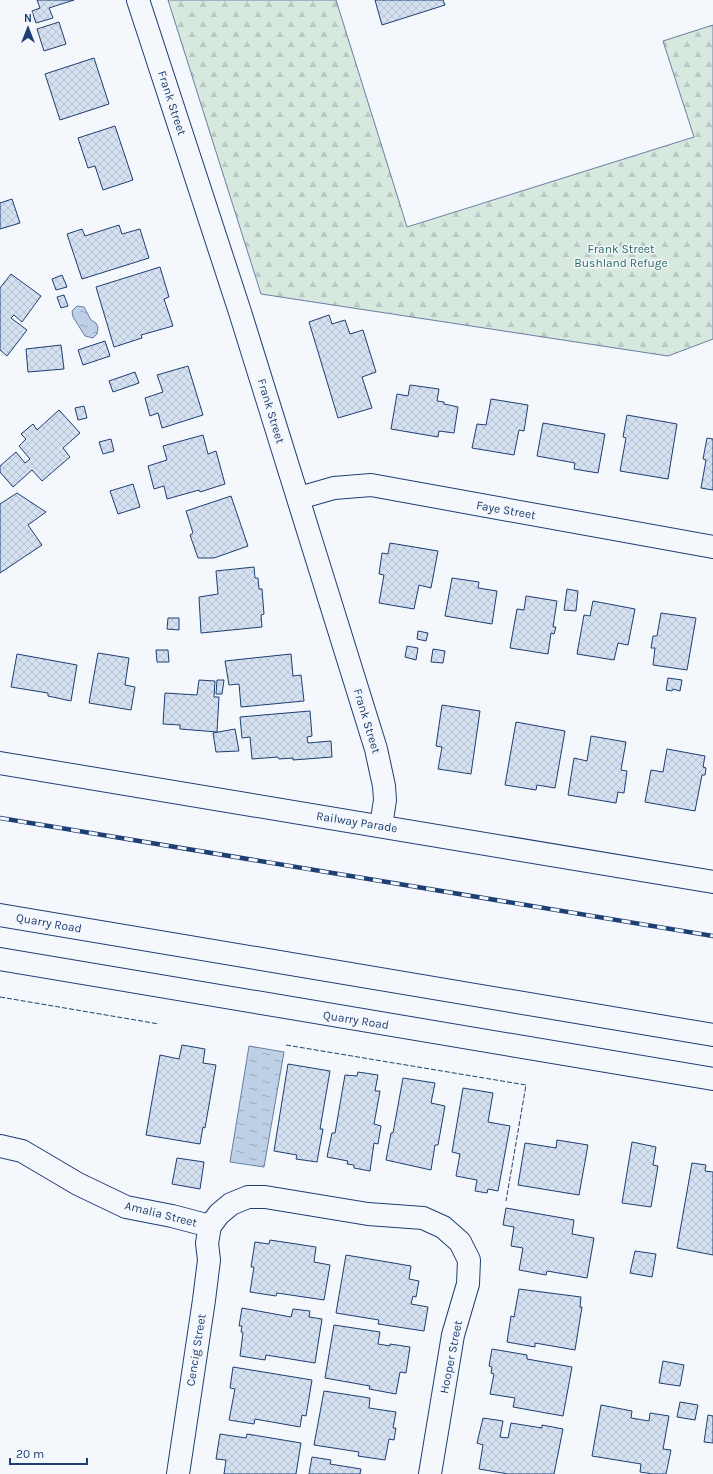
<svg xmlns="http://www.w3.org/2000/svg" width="713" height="1474" viewBox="0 0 713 1474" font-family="Karla,sans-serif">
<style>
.forest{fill:url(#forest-firs);stroke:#687fa3}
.water{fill:url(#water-ripples);stroke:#687fa3}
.building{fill:url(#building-cross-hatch);stroke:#1d3f73}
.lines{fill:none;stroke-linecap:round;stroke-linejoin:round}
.street-casing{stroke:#1d3f73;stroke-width:24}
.primary-casing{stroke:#1d3f73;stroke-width:24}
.street{stroke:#f4f7fb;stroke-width:22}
.primary{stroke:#f4f7fb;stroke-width:22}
.rail-casing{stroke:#1d3f73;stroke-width:4.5}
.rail{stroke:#f4f7fb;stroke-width:3;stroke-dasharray:9;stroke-linecap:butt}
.fence{stroke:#1d3f73;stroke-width:1;stroke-dasharray:5 2;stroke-linecap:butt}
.labels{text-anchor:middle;stroke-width:3;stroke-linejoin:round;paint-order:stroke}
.street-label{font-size:12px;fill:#1d3f73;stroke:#f4f7fb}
.park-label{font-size:12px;fill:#2c6c60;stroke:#f4f7fb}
</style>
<defs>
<pattern id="forest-firs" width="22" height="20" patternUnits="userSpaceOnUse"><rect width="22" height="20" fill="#d7e8df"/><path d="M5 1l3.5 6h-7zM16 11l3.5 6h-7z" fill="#b8c8c3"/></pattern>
<pattern id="water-ripples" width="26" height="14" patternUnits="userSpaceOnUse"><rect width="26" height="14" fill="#bed0e5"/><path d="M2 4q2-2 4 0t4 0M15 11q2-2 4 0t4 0" fill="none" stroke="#9aaabe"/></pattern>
<pattern id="building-cross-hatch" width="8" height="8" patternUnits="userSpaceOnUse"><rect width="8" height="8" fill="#d5e0f0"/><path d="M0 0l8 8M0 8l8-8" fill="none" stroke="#b6c1d1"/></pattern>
</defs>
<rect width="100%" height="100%" fill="#f4f7fb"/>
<path class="forest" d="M168,0H336L407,227L694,137L663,41L713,25V339L668,356L261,294Z"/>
<path class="water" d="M77,306L84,307L91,320L96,323L98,327L97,334L93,338L85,336L73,317L72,311Z
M249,1046L284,1052L264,1167L230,1162Z"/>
<path class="building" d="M37,0H74L49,8L53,18L36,23L32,11L40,8Z
M375,0H443L445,5L382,25Z
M59,22L66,44L44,51L37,29Z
M94,58L109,104L60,120L45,74Z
M115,126L133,180L103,190L95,166L88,168L78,138Z
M12,199L20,223L0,229V203Z
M119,225L122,234L140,229L149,258L82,279L67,234L82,229L85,236Z
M160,267L169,297L164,299L173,326L141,335L142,338L114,347L96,287Z
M11,274L41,296L22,322L14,315L11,318L27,330L7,356L0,350V288Z
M62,275L67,287L56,290L52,279Z
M64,295L68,306L61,308L57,297Z
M329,315L332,324L345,320L350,334L363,330L376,372L362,377L372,408L338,418L309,322Z
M105,341L110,356L83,365L78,350Z
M61,345L64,369L28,372L26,349Z
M188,366L203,415L162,428L158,413L150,416L145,398L163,392L157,375Z
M135,372L139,383L113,392L109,381Z
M410,385L439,389L437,401L444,402V404L458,407L454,433L439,431L438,437L391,429L397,394L408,396Z
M491,399L528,405L524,431L519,430L514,455L472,448L477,424L486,425Z
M84,406L87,418L78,420L75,408Z
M59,410L80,433L63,448L70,457L42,481L32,470L13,487L0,472V466L16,452L25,463L30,459L19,446L26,439L21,434L33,424L37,430Z
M627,415L677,424L668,479L620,471L626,438L623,437Z
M543,423L605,434L598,473L574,469L575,463L537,456Z
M203,435L208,454L216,451L225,484L200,492L199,490L167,499L164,486L154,489L148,466L167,460L163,446Z
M707,438L713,439V490L701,488L706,460L703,459Z
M111,439L114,451L103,454L99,442Z
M133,484L140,507L118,514L110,491Z
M17,493L46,512L28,525L42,545L0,573V504Z
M231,496L248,546L214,558H198L190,535L193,533L186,511Z
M390,543L438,551L431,588L419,585L414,609L379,603L384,575L379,574L382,553L388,554Z
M254,567L255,578H258L259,589H262L264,614L261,615L262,627L201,633L199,597L218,594L216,571Z
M452,578L479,582L478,588L497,591L492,624L445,616Z
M567,589L578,591L576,611L564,610Z
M526,596L557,601L553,627H556L554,634L551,633L548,654L510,648L517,609L524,610Z
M593,601L635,609L628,645L618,643L614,660L577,654L584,615L590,616Z
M661,613L696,618L687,670L653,665L655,648H651L653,636H657Z
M168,618H179V630L167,629Z
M418,631L428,633L426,641L417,639Z
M407,646L418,648L416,660L405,657Z
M433,649L445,651L443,663L431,662Z
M156,650H168L169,662H157Z
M98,653L129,658L125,685L135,687L131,710L89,703Z
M17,654L77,665L71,701L48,696V693L11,687Z
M291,654L293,676L301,675L304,701L241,707L239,684L229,685L225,661Z
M668,678L682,680L680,691L673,689L672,691L666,690Z
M199,680L215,681L214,697H219L217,732L180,729V725L163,724L165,693L197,695Z
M217,680H224L222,694H216Z
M442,705L480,711L471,774L438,769L442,747L436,746Z
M310,711L312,736L307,737L308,743L331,741L332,757L293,760V758L279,759L278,757L252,759L250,737L242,738L240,717Z
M516,722L565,731L555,788L537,785L536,790L505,785Z
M235,729L239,751L216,752L213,733Z
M591,736L626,742L621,770L627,771L624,793L618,792L616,803L568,795L574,758L587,761Z
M667,749L705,756L703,767L706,768L705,775H702L695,811L645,802L651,770L663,772Z
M182,1045L205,1049L203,1063L216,1065L205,1128L203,1127L200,1144L146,1135L160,1055L179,1059Z
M288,1064L330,1071L320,1129H323L317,1162L296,1159L297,1155L274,1151Z
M358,1072L378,1075L375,1091H380L374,1124L381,1126L378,1144L374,1143L370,1171L354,1168V1165L347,1164L348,1161L327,1157L332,1133H335L345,1075L357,1076Z
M403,1078L435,1083L431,1103L445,1106L438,1145H435L431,1170L386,1160L391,1133H393Z
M463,1088L493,1093L488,1122L510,1126L498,1191L488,1189L487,1193L475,1191L477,1180L456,1176L460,1154L452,1152Z
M557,1140L588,1145L579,1195L518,1185L525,1143L556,1148Z
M632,1142L656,1147L653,1165L658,1166L651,1207L622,1203Z
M177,1158L204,1162L200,1189L172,1184Z
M692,1163L706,1165L705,1171L713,1172V1255L677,1248Z
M506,1208L574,1220L572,1234L594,1238L587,1278L547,1271L546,1275L519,1270L523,1248L511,1246L514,1227L503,1225Z
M270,1240L316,1247L314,1262L330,1265L324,1300L277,1293L276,1296L250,1292L254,1267H251L255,1242L269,1244Z
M635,1251L656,1254L652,1277L630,1273Z
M346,1255L411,1266L409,1279L419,1281L416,1297L413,1296L411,1304L428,1307L424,1331L378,1324L379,1320L336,1313Z
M519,1289L581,1297L580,1307H582L575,1350L535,1343V1347L507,1342L511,1316L514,1317Z
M242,1308L291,1317L293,1309L310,1311L309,1317L322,1319L315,1363L266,1355L265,1360L240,1356L243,1333L241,1332L242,1326H239Z
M334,1325L380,1332L378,1344L390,1346V1344L410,1347L406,1373L400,1372L396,1394L369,1389L370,1386L325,1378Z
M492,1349L527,1355V1359L572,1367L563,1416L513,1407L515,1398L490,1394L494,1374L491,1373L492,1367L489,1366Z
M663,1361L684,1365L680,1386L659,1383Z
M233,1367L312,1380L306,1416L302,1415L300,1427L255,1419L254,1424L229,1420L235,1389L230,1388Z
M324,1391L370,1398L369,1408L396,1412L393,1428H396L394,1440L389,1439L385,1460L358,1456L359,1452L314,1445Z
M680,1402L698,1405L695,1420L677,1417Z
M601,1405L632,1411L631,1418L649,1421L650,1413L669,1416L663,1449L671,1450L666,1474H653L640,1472L641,1464L592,1456Z
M708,1415L713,1416V1443L704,1442Z
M483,1418L503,1421L500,1437L508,1438L511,1423L542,1428V1425L563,1429L554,1474H508L479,1469L483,1445L477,1443Z
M220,1434L246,1438L247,1434L301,1443L296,1474H224L226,1460L216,1459Z
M312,1457L331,1460L330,1464L361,1469L360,1474H309Z"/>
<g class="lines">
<defs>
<path id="street" d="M138,0L240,312L376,749L384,786L385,800L381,826
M299,498L334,488L371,485L713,547
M0,763L713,882
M0,1146L22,1151L78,1184L126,1207L172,1216L210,1226
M178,1474L204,1300L209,1260L207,1243L210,1226L219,1214L231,1204L248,1197H265L368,1214L423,1218L443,1227L460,1242L469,1260L468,1284L453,1335L430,1474"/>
<path id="primary" d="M0,915L713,1035
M0,959L713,1079"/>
</defs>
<use href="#street" class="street-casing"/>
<use href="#primary" class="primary-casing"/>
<use href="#street" class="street"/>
<use href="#primary" class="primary"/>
<defs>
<path id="rail" d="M0,818L713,936"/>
</defs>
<use href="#rail" class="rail-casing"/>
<use href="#rail" class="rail"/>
<path class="fence" d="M0,997L159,1024
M286,1045L526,1085L506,1201"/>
</g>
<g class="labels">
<g class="street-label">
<text transform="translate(172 103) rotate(72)" y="4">Frank Street</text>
<text transform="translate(271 411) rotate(73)" y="4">Frank Street</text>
<text transform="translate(506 510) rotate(10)" y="4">Faye Street</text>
<text transform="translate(367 721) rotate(73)" y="4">Frank Street</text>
<text transform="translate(357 822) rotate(9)" y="4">Railway Parade</text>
<text transform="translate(49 923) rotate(10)" y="4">Quarry Road</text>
<text transform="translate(356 1020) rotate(9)" y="4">Quarry Road</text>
<text transform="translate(161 1214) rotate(14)" y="4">Amalia Street</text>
<text transform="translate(196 1350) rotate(-81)" y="4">Cencig Street</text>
<text transform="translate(451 1357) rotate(-79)" y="4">Hooper Street</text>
</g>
<g class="park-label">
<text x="621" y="253">Frank Street<tspan x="621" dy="14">Bushland Refuge</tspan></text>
</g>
</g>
<g transform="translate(28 28)" stroke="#f4f7fb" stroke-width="3" paint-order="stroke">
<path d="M0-3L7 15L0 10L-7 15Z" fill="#1d3f73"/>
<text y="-6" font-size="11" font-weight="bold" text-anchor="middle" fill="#1d3f73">N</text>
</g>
<path d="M10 1458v6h77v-6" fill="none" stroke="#1d3f73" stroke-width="2"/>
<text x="16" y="1458" font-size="12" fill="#1d3f73" stroke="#f4f7fb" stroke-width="3" paint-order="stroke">20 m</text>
</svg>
